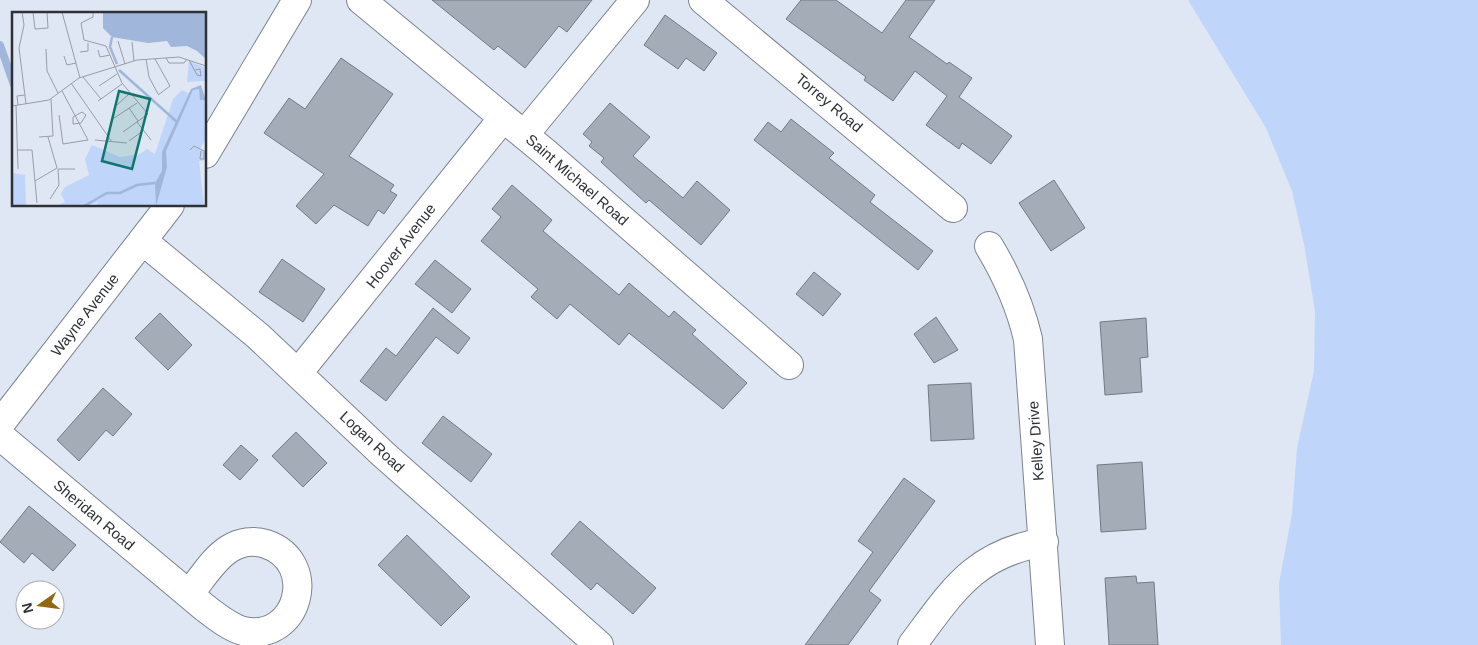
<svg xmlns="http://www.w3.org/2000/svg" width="1478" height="645" viewBox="0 0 1478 645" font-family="Arial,sans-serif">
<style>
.green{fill:#bfd5fa}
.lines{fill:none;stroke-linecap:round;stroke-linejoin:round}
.stream{stroke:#a0b6da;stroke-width:8}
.building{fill:#a4acb8;stroke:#737a85}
.minor-casing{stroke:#7d848f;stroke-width:30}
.minor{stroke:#fff;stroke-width:28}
.labels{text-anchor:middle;stroke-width:4.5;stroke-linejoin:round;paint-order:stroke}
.street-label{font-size:15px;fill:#2e3135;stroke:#fff}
.inset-river{fill:none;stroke:#a0b6da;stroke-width:2.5}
.inset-road{fill:none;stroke:#989ea8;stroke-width:1}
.view{fill:#0f766e;fill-opacity:0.15;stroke:#0f766e;stroke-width:2.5}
.inset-edge{fill:none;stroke:#2e3135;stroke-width:2.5}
</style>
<rect width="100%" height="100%" fill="#dfe7f4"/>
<path class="green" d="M1188,0H1478V645H1281L1279,583L1292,514L1297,448L1314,371L1315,311L1304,244L1292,191L1266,128Z"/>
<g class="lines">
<path class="stream" d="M0,45L14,85"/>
</g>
<path class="building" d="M432,0H592L567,32L559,26L525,68L498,46L494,50Z
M801,0H836L882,33L906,0H935L909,37L947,64L949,62L972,78L959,97L1012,136L991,164L962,143L959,149L926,125L947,96L915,71L893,101L864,80L866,77L786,19Z
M665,15L717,53L704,71L686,58L678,69L644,45Z
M341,58L393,94L349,156L394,185L390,191L397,195L384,214L378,210L368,226L334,205L316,224L296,206L324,174L264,133L289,98L305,109Z
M610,103L650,137L633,156L683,198L697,181L730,210L701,245L649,200L646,203L626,185L601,162L604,158L589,146L592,142L583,134Z
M791,119L834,153L829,158L875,195L870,202L933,251L918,270L754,140L768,122L781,132Z
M1054,180L1085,228L1051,251L1019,203Z
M512,185L552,220L543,231L619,295L629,283L669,317L674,311L696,330L692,334L747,383L723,409L629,333L619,345L570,304L557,319L531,297L538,289L481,241L501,217L492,209Z
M282,259L325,289L303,322L259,292Z
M435,260L471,289L452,313L415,284Z
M814,272L841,294L823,316L796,294Z
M433,308L470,338L458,354L436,337L386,401L360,381L386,348L396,356Z
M160,313L192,345L168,370L135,338Z
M936,317L958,350L934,363L914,334Z
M1146,318L1148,357L1140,358L1142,392L1105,395L1100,322Z
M971,383L974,439L931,441L928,385Z
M103,388L132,414L113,436L106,430L79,461L57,440Z
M443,416L492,454L471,482L422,443Z
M296,432L327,463L303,487L272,456Z
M241,445L258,460L240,480L223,465Z
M1142,462L1146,529L1101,532L1097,465Z
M904,478L935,501L869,591L881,600L848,645H805L873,552L858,541Z
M29,506L76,545L53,571L32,553L24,563L0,542Z
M580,521L656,588L633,614L597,583L591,590L551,554Z
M407,535L470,597L441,626L378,565Z
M1136,576L1137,583L1154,582L1158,645H1109L1105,578Z"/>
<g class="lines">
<defs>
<path id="minor" d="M361,0L546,153L789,365
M703,0L953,208
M524,135L635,0
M205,154L297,0
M143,241L258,336L383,454L599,645
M989,246C1007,276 1020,305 1028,339L1050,645
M298,373L503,118
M0,424L170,205
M0,436L204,607C216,616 229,627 243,631C299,643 320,562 266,544C254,540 240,542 229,549C213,559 201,580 189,594
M912,645C952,592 973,554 1044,542"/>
</defs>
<use href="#minor" class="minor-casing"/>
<use href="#minor" class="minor"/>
</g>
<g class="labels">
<g class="street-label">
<text transform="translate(829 103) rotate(40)" y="5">Torrey Road</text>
<text transform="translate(577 180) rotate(41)" y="5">Saint Michael Road</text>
<text transform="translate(401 246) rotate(-52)" y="5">Hoover Avenue</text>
<text transform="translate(85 315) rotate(-52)" y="5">Wayne Avenue</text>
<text transform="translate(1036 441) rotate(-94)" y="5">Kelley Drive</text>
<text transform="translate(372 442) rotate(43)" y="5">Logan Road</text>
<text transform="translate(94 515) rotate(40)" y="5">Sheridan Road</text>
</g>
</g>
<g transform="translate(12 12)">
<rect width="194" height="194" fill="#dfe7f4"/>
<path d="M177,49L194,56V69L175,70ZM182,77H187L189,89H194V127L188,137L194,138V148L187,149L192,194H84L86,190L75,194H44L53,190L49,182L53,175L77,163L73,147L80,133L108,145L128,142L135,137L143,142L161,87L170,78L178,82ZM0,161L13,163L14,194H0Z" fill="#bfd5fa"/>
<path d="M91,0H194V47L185,39L175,34L159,35L155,29L136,31L100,25L91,16ZM189,73L194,89L188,88L187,77L181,78L154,139L155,155L144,194L143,171L150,159V140L179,77Z" fill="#a0b6da"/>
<path class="inset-river" d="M100,25L98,35L105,52M107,58L165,110M72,194L95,181H108L125,173L143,171"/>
<path class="inset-road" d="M10,0L12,13L7,36L14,92M21,0L23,17L36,16L35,0M50,0L68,66M81,0V5L69,11L72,28L94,34L110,71L136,102L111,120M106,29L113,52M120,30L122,49M34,37L35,59L46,81M86,38L88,45L98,43M68,40L76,39V31M52,44L55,53L64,51M154,46L157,51H172L175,47M134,47L137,65L146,82M143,47L158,74L146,83M177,48L185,63L189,64L188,57L183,58M71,65L89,87M59,71L100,130M87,74L105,62M86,89L110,72M4,93L6,157M6,93L5,84L13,83M105,93L118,81M0,94L37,88L67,66L125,48L167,45L194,54M117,96L126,109M70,100L74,103L69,111L61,112V105ZM47,103L51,132L76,128L50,79M99,108L125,91M125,110L139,128M27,125L41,124L39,87M36,125L45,156M83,128L115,131M117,129L132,118M5,138H20L25,191M178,138L182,134L192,139V147H188L189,139M46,157H63M23,169L45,156M38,187L47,173L46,157"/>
<path class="view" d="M107,79L138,87L120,157L90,149Z"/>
<rect width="194" height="194" class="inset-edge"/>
</g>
<g transform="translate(40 605) rotate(256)"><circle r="24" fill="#ffffff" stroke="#abadae"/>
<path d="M0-4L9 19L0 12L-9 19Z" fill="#916810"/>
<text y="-8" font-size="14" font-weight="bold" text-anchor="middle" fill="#2e3135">N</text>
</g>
</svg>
